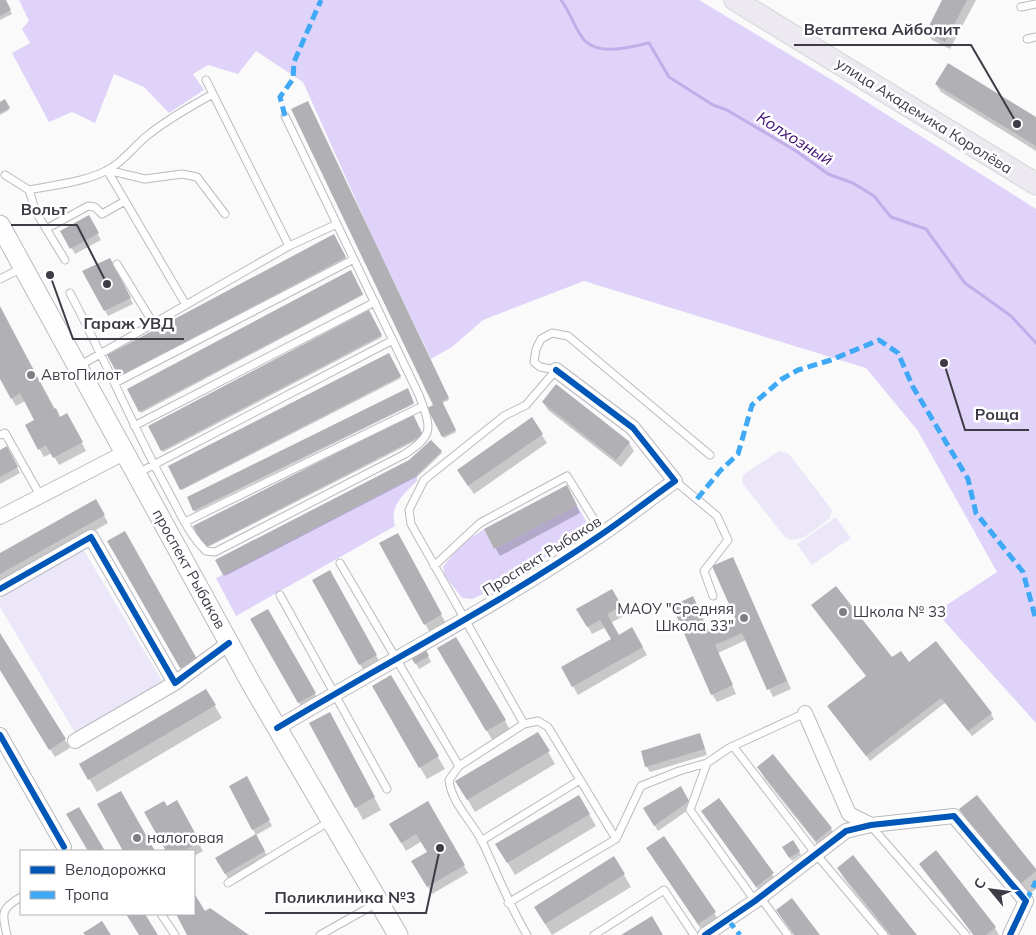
<svg xmlns="http://www.w3.org/2000/svg" width="1036" height="935" viewBox="0 0 1036 935" font-family="Mulish,sans-serif">
<style>
.green{fill:#ebe6f8}
.forest{fill:#dfd3f9}
.shadow{fill:#0003}
.lines{fill:none;stroke-linecap:round;stroke-linejoin:round}
.stream{stroke:#c1aee9;stroke-width:3}
.building{fill:#b1b0b5}
.lane-casing{stroke:#bbbabf;stroke-width:9}
.street-casing{stroke:#bbbabf;stroke-width:16}
.secondary-casing{stroke:#bbbabf;stroke-width:21}
.primary-casing{stroke:#d7d6d8;stroke-width:23}
.lane{stroke:#fefefe;stroke-width:7}
.street{stroke:#fefefe;stroke-width:14}
.secondary{stroke:#fefefe;stroke-width:19}
.primary{stroke:#ece9f0;stroke-width:21}
.quiet{stroke:#3fa9f5;stroke-width:5;stroke-dasharray:10 5;stroke-linecap:butt}
.cycleway-casing{stroke:#fff;stroke-width:9}
.cycleway{stroke:#0057b8;stroke-width:6}
.poi-dot{fill:#807d85;stroke:#fff;stroke-width:2}
.labels{text-anchor:middle;stroke-width:5;stroke-linejoin:round;paint-order:stroke}
.street-label{font-size:15px;fill:#3e3a46;stroke:#fff}
.poi-label{font-size:15px;fill:#3e3a46;stroke:#fff;text-anchor:start}
.water-label{font-size:16px;font-style:italic;fill:#3d0a71;stroke:#fff}
.leader{fill:none;stroke:#3e3a46;stroke-width:2}
.callout-dot{fill:#3e3a46;stroke:#fff;stroke-width:2}
.callout-label{font-size:16px;text-anchor:middle;font-weight:bold;fill:#3e3a46;stroke:#fff;stroke-width:5;stroke-linejoin:round;paint-order:stroke}
</style>
<rect width="100%" height="100%" fill="#fafafa"/>
<path class="green" d="M779,451L789,454L832,510L830,518C818,526 800,547 785,537L742,483L743,475Z
M836,517L851,538L812,565L797,544Z
M83,549L164,684L77,736L0,607V598Z"/>
<path class="forest" d="M19,0H699L832,80L1036,209V723L936,612L997,572L918,431L866,368L584,281L483,320L452,347L431,359L372,236L303,82L256,51L238,74L208,65L193,74L204,90L169,113L144,87L114,74L95,123L72,112L49,122L12,53L30,43L22,29L29,21Z
M417,475V481C404,494 389,505 395,526L236,616L216,578Z
M577,505L590,528L588,532L481,595L472,599L462,598L445,576L443,567C453,552 468,539 484,529L494,549Z"/>
<path class="shadow" d="M0,0H4L12,14L0,20Z
M944,0H976L950,49L932,40L927,32Z
M936,84L1036,119V151L941,92Z
M4,101L9,110L0,115V104Z
M307,103L449,400L442,403L456,432L444,438L429,408L434,406Z
M88,217L101,240L75,254L62,231Z
M334,236L346,258L121,378L109,355Z
M113,265L133,304L108,316L84,272Z
M350,272L363,295L141,413L129,389Z
M0,308L60,418L67,415L86,451L59,465L52,453L44,457L26,426L36,420L25,401L16,406L0,377Z
M369,312L382,337L163,452L150,427Z
M389,354L401,378L182,490L170,467Z
M407,390L414,404L195,512L188,497Z
M543,402L629,443L634,451L621,467L548,410Z
M412,415L423,437L206,548L195,527Z
M531,419L547,443L474,494L463,478Z
M431,441L442,453L418,476L225,576L217,560L410,461Z
M6,448L20,473L0,484V451Z
M571,495L580,513L500,556L485,530Z
M96,500L108,523L0,585V555Z
M109,541L201,667L185,676Z
M404,547L448,627L432,636L425,624Z
M737,566L791,689L773,697L746,640L718,653L736,694L717,702L712,694L693,598L709,633L738,620Z
M329,572L383,668L367,677L314,581Z
M611,590L625,615L611,623L618,636L632,629L647,655L578,695L563,668L613,639L606,627L592,634L578,609Z
M267,610L322,706L306,715L251,619Z
M0,635L70,748L55,757L0,669Z
M456,638L512,733L494,743L439,649Z
M424,648L431,662L419,669L411,655Z
M892,659L909,664L991,714L994,719L972,736L945,703L870,761L832,712L867,677Z
M391,677L445,769L427,779L373,687Z
M206,691L222,718L97,792L81,765Z
M336,726L381,810L363,820L356,807Z
M538,734L555,764L475,812L457,782Z
M700,735L707,755L650,772L646,766Z
M773,756L831,829L839,841L824,853L765,779L758,767Z
M246,778L272,826L256,835L230,786Z
M680,787L691,808L658,831L645,809Z
M719,799L780,886L764,898L703,811Z
M176,802L203,851L194,856V851H168L146,812L166,808Z
M428,803L468,873L432,894L413,861L428,852L422,841L406,851L391,825Z
M961,810L1036,871V889L1027,896L968,822Z
M589,814L596,826L515,875L497,845Z
M255,836L268,857L229,880L216,858Z
M664,838L722,925L705,935L655,861Z
M784,848L799,851L801,855L792,861Z
M614,858L631,887L552,935L542,919Z
M921,864L995,928L999,935H973Z
M838,868L915,935H889L845,880Z"/>
<g class="lines">
<path class="stream" d="M561,0C570,11 576,32 585,41C601,56 630,47 649,43L669,77L713,105L727,110L796,151L828,174L853,183L874,196L891,217L926,229L965,283L1011,316L1036,343"/>
</g>
<path class="building" d="M0,0H6L11,10L0,16Z
M942,0H967L945,42L926,32Z
M948,63L1036,117V146L935,84Z
M5,99L10,108L0,113V102Z
M308,101L449,398L442,401L456,430L442,437L427,408L433,405L291,109Z
M89,215L99,233L70,249L60,231Z
M334,234L346,257L119,377L107,355Z
M110,258L131,298L104,311L82,271Z
M351,270L363,294L139,412L127,389Z
M0,306L54,409L56,408L60,417L67,413L83,442L53,458L46,445L38,450L25,425L34,420L20,393L11,399L0,379Z
M369,310L382,335L161,451L148,426Z
M389,353L401,376L180,490L168,466Z
M556,384L630,442L616,460L542,402Z
M408,388L414,403L193,511L187,497Z
M413,414L423,435L204,548L193,526Z
M532,417L543,434L468,486L457,470Z
M431,440L442,451L417,475L223,575L215,560L409,460Z
M7,446L18,467L0,477V450Z
M567,485L577,505L494,549L484,529Z
M96,499L105,515L0,574V553Z
M125,531L197,659L180,668L107,541Z
M398,533L442,614L424,625L379,543Z
M733,557L787,681L767,690L742,633L715,645L733,685L711,695L672,606L693,596L709,632L736,620L712,566Z
M330,570L377,655L359,665L312,580Z
M836,586L892,657L901,651L909,662L936,641L992,713L968,731L941,698L866,756L827,706L866,676L811,605Z
M612,589L622,606L607,614L619,635L632,627L643,647L572,687L561,667L611,639L600,620L587,627L576,609Z
M268,609L316,693L298,703L250,619Z
M0,633L66,739L49,750L0,670Z
M456,637L506,720L486,731L437,648Z
M424,646L429,656L415,664L409,654Z
M391,675L439,756L419,768L372,686Z
M206,689L216,705L88,780L79,764Z
M330,712L375,797L355,808L309,723Z
M538,732L550,751L467,800L455,781Z
M700,733L705,749L645,767L641,751Z
M773,754L832,828L816,841L757,767Z
M247,776L270,820L252,830L229,786Z
M681,786L689,801L654,826L643,808Z
M121,791L155,851H123L97,804Z
M579,795L590,814L507,863L495,844Z
M977,795L1036,869V871L1019,885L959,809Z
M719,798L774,873L756,887L701,811Z
M177,800L200,842L183,851H166L144,812L164,801L167,806Z
M428,801L465,865L427,887L411,861L427,852L416,834L401,843L389,824Z
M79,807L105,851H88L66,814Z
M256,834L265,851L225,874L215,858Z
M664,836L716,912L698,924L646,848Z
M793,840L800,851L789,858L782,847Z
M936,850L996,927L986,935H974L919,864Z
M853,855L917,935H891L837,868Z
M614,856L625,874L545,924L534,907Z
M194,893L205,911L210,908L249,935H187L176,914H194Z
M792,898L820,935H794L776,910Z
M126,914H145L158,935H139Z
M652,916L663,935H621Z
M102,921L111,935H85L83,933Z"/>
<g class="lines">
<defs>
<path id="lane" d="M1021,7L1036,4
M1027,39L1036,37
M206,80L289,246
M107,170L186,305
M107,170L145,179L182,174L197,177L225,214
M5,175L29,190C54,185 88,182 111,168C125,160 135,145 148,135C168,119 191,106 213,94
M29,190L36,212L65,260
M46,229L88,206L95,207L102,214L125,201
M117,264L153,323
M0,279L22,268
M70,293C104,357 132,425 167,489C178,509 189,535 206,551L215,552L405,454C435,434 431,428 419,395L285,116
M79,366L289,246L337,224
M556,370L540,367L534,362L536,349L541,339L552,333L568,336L710,455
M115,383L354,259
M134,426L375,302
M0,435L5,433L41,497
M138,473L393,340
M675,481L717,516L728,540L704,571L713,596
M185,522L423,406
M340,563L459,766L524,724
M434,566L480,523L567,476L603,534
M280,595L387,789
M733,746L816,854L884,935
M707,763L690,810L755,901
M459,766L449,780C451,802 472,822 482,841C497,873 509,905 527,935
M871,826L966,935
M616,839L641,786L679,771L707,763L729,748L805,713
M481,841L580,780
M228,883L330,821
M760,897L788,935
M508,903L616,839L548,727L538,721L524,724L411,524L409,510L424,480L504,416L526,405L556,370
M161,914L175,935
M7,935C2,913 0,909 21,897
M320,935L377,903
M594,935L664,890L694,935"/>
<path id="street" d="M0,517L124,453
M0,589L91,537L175,683L229,643
M805,713L849,814L871,825
M277,728C385,663 498,605 602,534C627,517 651,498 675,481L633,428L556,370
M0,735L64,847
M75,741L175,683
M705,935L755,901L846,831L871,825L954,816L1026,901L1010,935"/>
<path id="secondary" d="M0,225L252,685L398,935"/>
<path id="primary" d="M735,0L1036,184"/>
</defs>
<use href="#lane" class="lane-casing"/>
<use href="#street" class="street-casing"/>
<use href="#secondary" class="secondary-casing"/>
<use href="#primary" class="primary-casing"/>
<use href="#lane" class="lane"/>
<use href="#street" class="street"/>
<use href="#secondary" class="secondary"/>
<use href="#primary" class="primary"/>
<path class="quiet" d="M285,116L280,97L293,79L294,62L321,0
M697,499L720,471L738,454L752,405L782,379L798,370L831,360L879,340L898,353L913,387L968,479L976,513L1023,572L1036,620
M1026,901L1036,881
M728,920L740,935"/>
<defs>
<path id="cycleway" d="M0,589L91,537L175,683L229,643
M277,728C385,663 498,605 602,534C627,517 651,498 675,481L633,428L556,370
M0,735L64,847
M705,935L755,901L846,831L871,825L954,816L1026,901L1010,935"/>
</defs>
<use href="#cycleway" class="cycleway-casing"/>
<use href="#cycleway" class="cycleway"/>
</g>
<g class="poi-dot">
<circle cx="31" cy="375" r="5"/>
<circle cx="843" cy="612" r="5"/>
<circle cx="744" cy="618" r="5"/>
<circle cx="137" cy="838" r="5"/>
</g>
<g class="labels">
<g class="street-label">
<text transform="translate(924 116) rotate(32)" y="5">улица Академика Королёва</text>
<text transform="translate(542 556) rotate(-32)" y="5">Проспект Рыбаков</text>
<text transform="translate(189 569) rotate(61)" y="5">проспект Рыбаков</text>
</g>
<g class="poi-label">
<text x="41" y="380">АвтоПилот</text>
<text x="734" y="614" text-anchor="end">МАОУ "Средняя<tspan x="734" dy="17">Школа 33"</tspan></text>
<text x="853" y="617">Школа № 33</text>
<text x="147" y="843">налоговая</text>
</g>
<g class="water-label">
<text transform="translate(795 138) rotate(32)" y="6">Колхозный</text>
</g>
</g>
<path class="leader" d="M1017 124L971 45H794M107 284L77 225H11M50 275L73 339H184M944 363L965 430H1029M440 848L426 913H265"/>
<g class="callout-dot">
<circle cx="1017" cy="124" r="5"/>
<circle cx="107" cy="284" r="5"/>
<circle cx="50" cy="275" r="5"/>
<circle cx="944" cy="363" r="5"/>
<circle cx="440" cy="848" r="5"/>
</g>
<g class="callout-label">
<text x="882" y="35">Ветаптека Айболит</text>
<text x="44" y="215">Вольт</text>
<text x="129" y="329">Гараж УВД</text>
<text x="997" y="420">Роща</text>
<text x="345" y="903">Поликлиника №3</text>
</g>
<rect x="20" y="850" width="175" height="65" fill="#ffffff" stroke="#b2b0b5"/>
<rect x="30" y="866" width="25" height="8" fill="#0057b8" stroke="#b2b0b5"/>
<text x="65" y="875" font-size="15" fill="#3e3a46">Велодорожка</text>
<rect x="30" y="891" width="25" height="8" fill="#3fa9f5" stroke="#b2b0b5"/>
<text x="65" y="900" font-size="15" fill="#3e3a46">Тропа</text>
<g transform="translate(991 890) rotate(299)" stroke="#ffffff" stroke-width="4" paint-order="stroke">
<path d="M0-4L9 19L0 12L-9 19Z" fill="#3e3a46"/>
<text y="-8" font-size="14" font-weight="bold" text-anchor="middle" fill="#3e3a46">С</text>
</g>
</svg>
